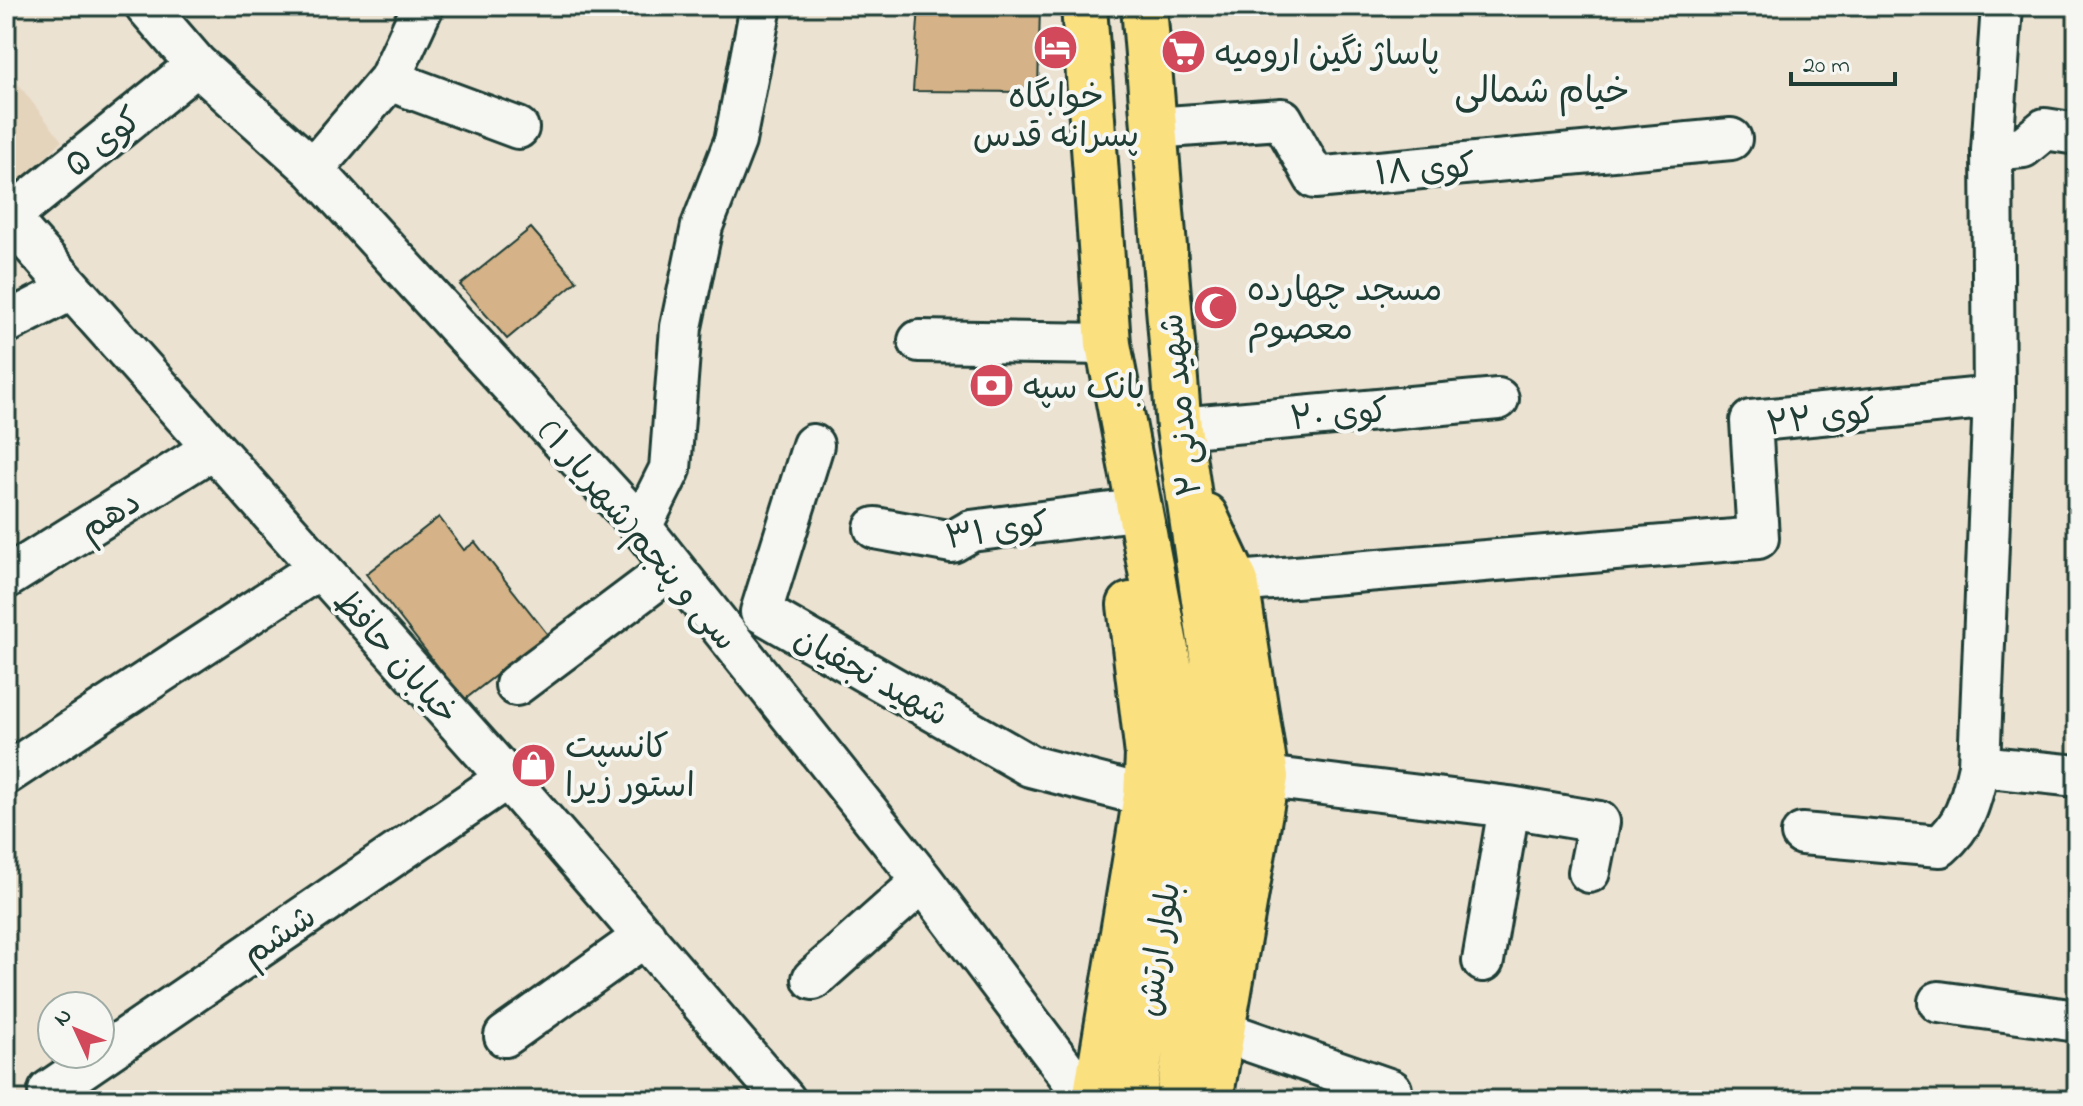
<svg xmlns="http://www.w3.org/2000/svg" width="2083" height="1106" viewBox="0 0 2083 1106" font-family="'Indie Flower','Playpen Sans Arabic',sans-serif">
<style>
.built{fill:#e5d4bc}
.building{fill:#d5b287;stroke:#1f3d34;stroke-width:2}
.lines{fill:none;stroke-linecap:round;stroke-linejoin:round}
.minor-casing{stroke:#1f3d34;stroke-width:46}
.major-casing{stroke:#1f3d34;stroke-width:50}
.minor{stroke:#f6f6f2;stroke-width:40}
.major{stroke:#fbe080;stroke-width:44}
.labels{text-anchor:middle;stroke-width:8;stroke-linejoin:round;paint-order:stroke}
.poi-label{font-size:34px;fill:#1f3d34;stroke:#f6f6f2;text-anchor:start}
.street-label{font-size:34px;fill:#1f3d34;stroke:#f6f6f2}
.neighbourhood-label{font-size:36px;fill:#1f3d34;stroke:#f6f6f2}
</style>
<rect width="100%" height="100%" fill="#ece2d2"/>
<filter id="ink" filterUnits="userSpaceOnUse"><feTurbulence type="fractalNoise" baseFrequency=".0125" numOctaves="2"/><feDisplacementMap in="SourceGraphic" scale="16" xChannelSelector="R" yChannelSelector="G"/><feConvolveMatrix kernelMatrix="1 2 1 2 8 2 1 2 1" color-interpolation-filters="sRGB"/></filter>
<g filter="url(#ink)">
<path class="built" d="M6,68L62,141L16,187L6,176Z"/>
<path class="building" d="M919,6H1040L1038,92L913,91Z
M531,228L577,281L507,339L460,285Z
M439,517L464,550L475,542L548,635L464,700L366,574Z"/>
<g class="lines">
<defs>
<path id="minor" d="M146,6L197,65L313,169L641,527L923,881L1088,1100
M389,80L518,128
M1153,128L1282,119L1315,178L1731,139
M1992,150L2023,147L2045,129L2077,134
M313,169L389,80L423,6
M6,215L507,778L785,1100
M8,218L197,65
M6,323L71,290
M919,341L1108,344
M1179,428L1498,399
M813,445L761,612L1030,766L1146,796
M641,527L670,469L681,327L702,226L735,141L761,6
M875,528L952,542L971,531L1119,512
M6,578L212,449
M1236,582L1758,538L1751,421L1994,397L1992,150L2002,6
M516,685L672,568
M1979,766L2077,776
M6,774L318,569
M1266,777L1509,807L1599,822L1589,872
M1802,834L1940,846C1967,823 1971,799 1979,766L1994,397
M1483,961L1509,807
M813,979L923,881
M1939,1002L2077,1021
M1221,1031L1391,1090
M505,1036L645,936
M49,1091L507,778"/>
<path id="major" d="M1084,6L1108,344L1187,760L1133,1100
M1144,6L1179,428L1228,764L1178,1100
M1205,516L1236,582L1266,777L1210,1100
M1095,1100L1146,796L1148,755L1130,605"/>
</defs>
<use href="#minor" class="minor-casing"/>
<use href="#major" class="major-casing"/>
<use href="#minor" class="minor"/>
<use href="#major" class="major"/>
</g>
</g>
<defs>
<symbol id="hotel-disc" viewBox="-11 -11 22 22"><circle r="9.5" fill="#d1495b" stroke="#f6f6f2"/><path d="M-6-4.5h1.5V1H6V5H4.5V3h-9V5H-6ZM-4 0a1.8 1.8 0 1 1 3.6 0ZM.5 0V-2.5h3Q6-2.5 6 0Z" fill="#fff"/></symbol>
<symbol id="supermarket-disc" viewBox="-11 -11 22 22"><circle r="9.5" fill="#d1495b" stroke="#f6f6f2"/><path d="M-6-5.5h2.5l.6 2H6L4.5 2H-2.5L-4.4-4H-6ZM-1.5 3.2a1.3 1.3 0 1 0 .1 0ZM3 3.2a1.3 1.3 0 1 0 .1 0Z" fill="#fff"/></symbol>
<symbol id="mosque-disc" viewBox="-11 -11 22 22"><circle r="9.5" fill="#d1495b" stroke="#f6f6f2"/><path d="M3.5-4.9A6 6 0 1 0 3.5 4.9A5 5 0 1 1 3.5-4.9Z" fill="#fff"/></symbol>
<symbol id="bank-disc" viewBox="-11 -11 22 22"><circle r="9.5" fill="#d1495b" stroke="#f6f6f2"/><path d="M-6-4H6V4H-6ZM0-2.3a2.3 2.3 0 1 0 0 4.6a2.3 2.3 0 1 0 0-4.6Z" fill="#fff"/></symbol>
<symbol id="shop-disc" viewBox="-11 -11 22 22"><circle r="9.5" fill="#d1495b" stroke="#f6f6f2"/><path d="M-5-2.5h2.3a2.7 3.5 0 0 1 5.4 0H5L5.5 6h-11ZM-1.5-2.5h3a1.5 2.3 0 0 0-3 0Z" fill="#fff"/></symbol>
</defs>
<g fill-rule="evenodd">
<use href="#hotel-disc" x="1030" y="22" width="51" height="51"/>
<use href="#supermarket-disc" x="1158" y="26" width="51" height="51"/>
<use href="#mosque-disc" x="1190" y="282" width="51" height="51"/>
<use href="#bank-disc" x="966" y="360" width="51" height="51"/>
<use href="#shop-disc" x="508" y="740" width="51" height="51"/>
</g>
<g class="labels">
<g class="poi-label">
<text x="1214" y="64">پاساژ نگین ارومیه</text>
<text x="1056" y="107" text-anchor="middle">خوابگاە<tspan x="1056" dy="39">پسرانە قدس</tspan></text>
<text x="1247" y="300">مسجد چهارده<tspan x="1247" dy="39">معصوم</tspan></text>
<text x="1023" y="398">بانک سپه</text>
<text x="565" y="757">کانسپت<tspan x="565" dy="39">استور زیرا</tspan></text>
</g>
<g class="street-label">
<text transform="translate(102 141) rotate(-39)" y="12">کوی ۵</text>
<text transform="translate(1425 168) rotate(-5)" y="12">کوی ۱۸</text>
<text transform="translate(1179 405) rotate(-96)" y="12">شهید مدنی ۲</text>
<text transform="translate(1339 413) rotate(-5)" y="12">کوی ۲۰</text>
<text transform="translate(1821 416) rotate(-7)" y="12">کوی ۲۲</text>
<text transform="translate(109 514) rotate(-32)" y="12">دهم</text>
<text transform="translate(997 529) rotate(-8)" y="12">کوی ۳۱</text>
<text transform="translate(639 534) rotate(50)" y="12">سی و پنجم(شهریار ۱)</text>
<text transform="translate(397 656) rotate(48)" y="12">خیابان حافظ</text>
<text transform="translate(872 675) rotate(29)" y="12">شهید نجفیان</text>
<text transform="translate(278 934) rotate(-34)" y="12">ششم</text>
<text transform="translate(1157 949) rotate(-81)" y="12">بلوار ارتش</text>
</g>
<g class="neighbourhood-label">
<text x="1542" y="102">خیام شمالی</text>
</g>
</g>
<rect width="2083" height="1106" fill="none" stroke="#f6f6f2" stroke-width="32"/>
<rect x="16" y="16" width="2051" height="1074" fill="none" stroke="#1f3d34" stroke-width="3" filter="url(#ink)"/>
<g transform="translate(76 1030) rotate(314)"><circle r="38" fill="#f6f6f2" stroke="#a0aca6" stroke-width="2"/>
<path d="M0-6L14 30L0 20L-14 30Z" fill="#d1495b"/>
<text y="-12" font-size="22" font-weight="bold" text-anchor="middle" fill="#1f3d34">N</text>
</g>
<path d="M1791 72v12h104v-12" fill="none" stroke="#1f3d34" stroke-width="4"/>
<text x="1803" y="72" font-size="24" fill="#1f3d34" stroke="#f6f6f2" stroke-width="6" paint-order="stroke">20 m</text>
</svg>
